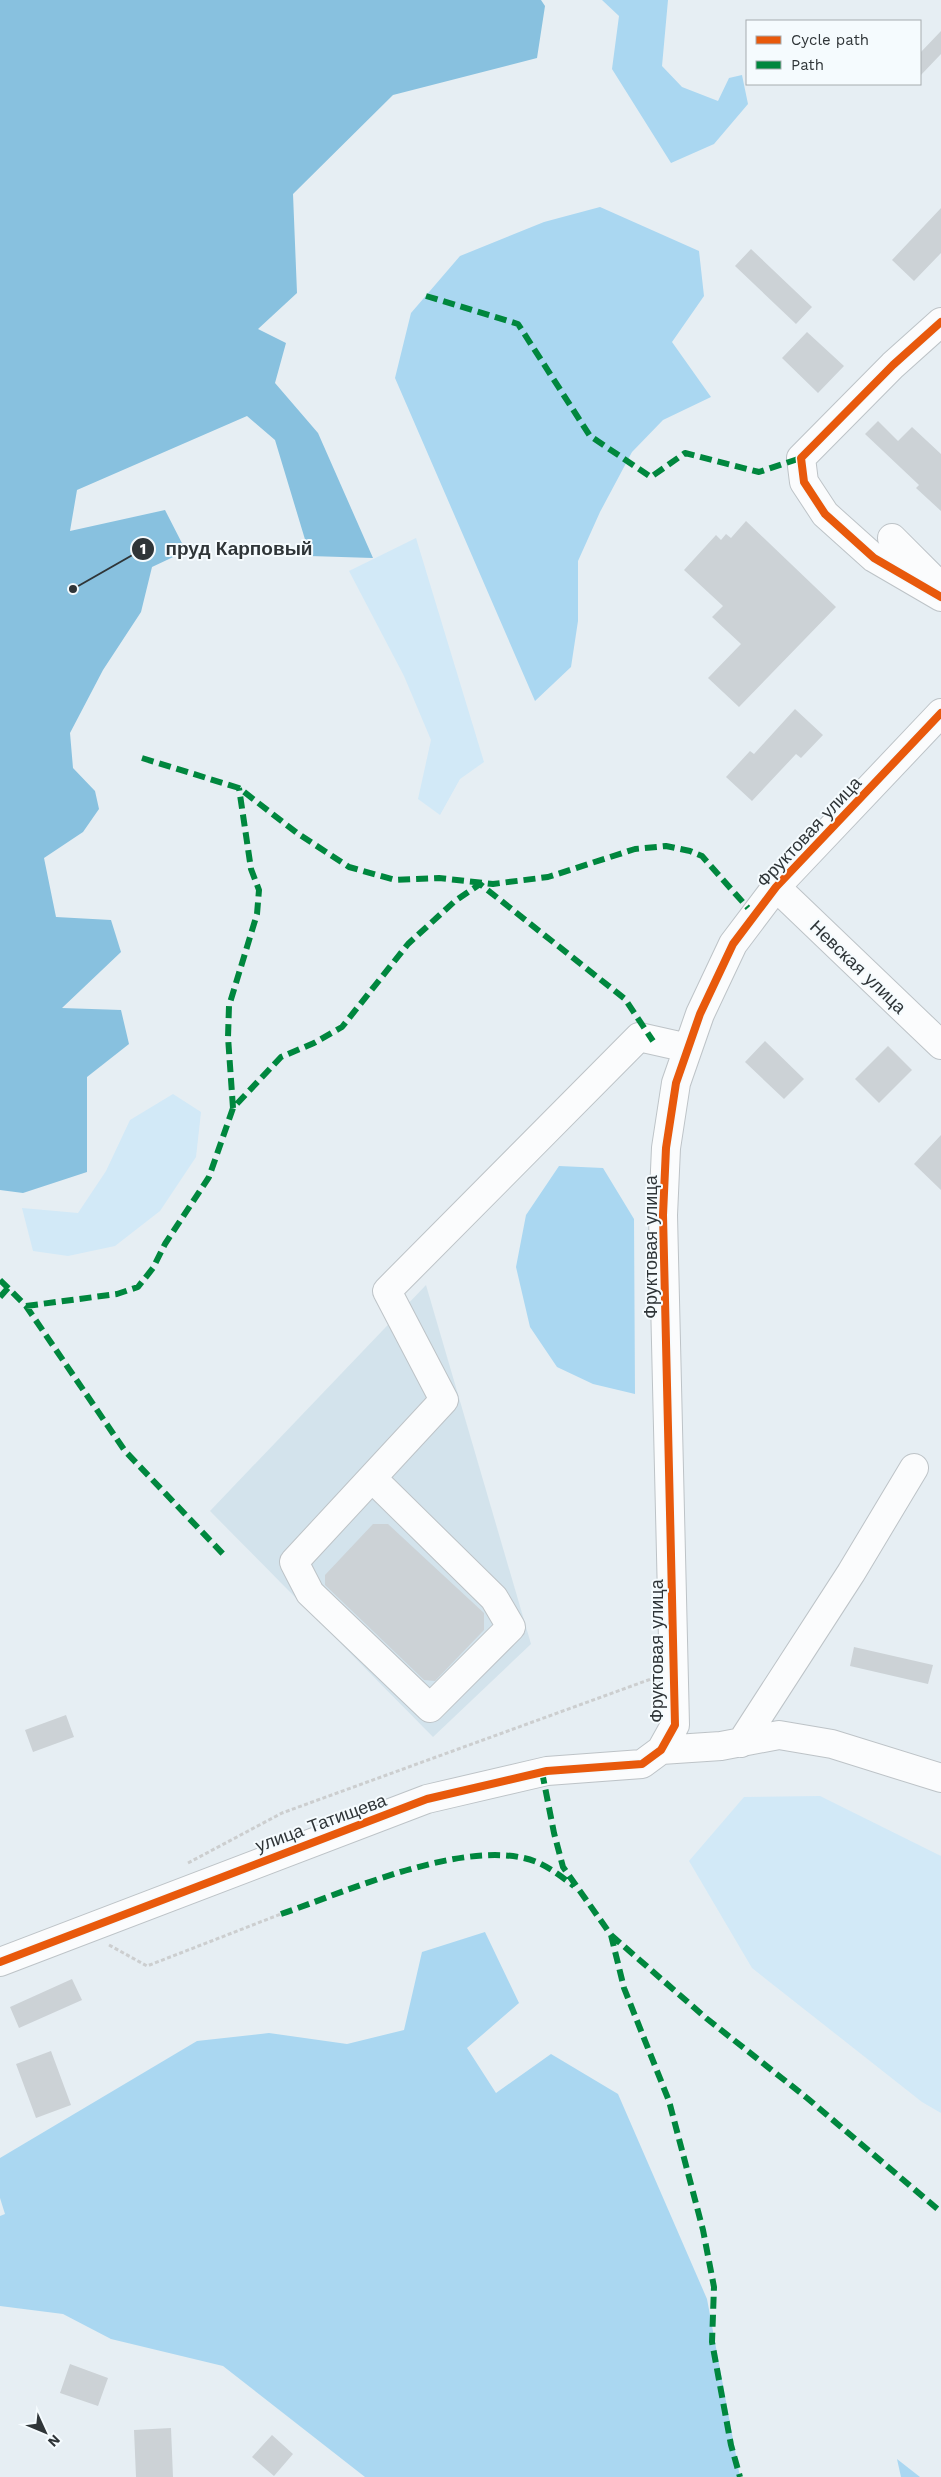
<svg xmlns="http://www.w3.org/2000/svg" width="941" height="2477" viewBox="0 0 941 2477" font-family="'Work Sans',sans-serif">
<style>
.built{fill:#d3e3ec}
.green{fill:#d2e9f7}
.forest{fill:#aad7f1}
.water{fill:#88c1df}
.building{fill:#ccd2d6}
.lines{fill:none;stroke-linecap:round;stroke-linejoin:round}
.minor-casing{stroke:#bdc3c7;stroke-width:30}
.path{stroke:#cccecf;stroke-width:3;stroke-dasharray:4 2.5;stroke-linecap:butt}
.minor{stroke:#fbfcfd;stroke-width:28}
.quiet{stroke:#00873e;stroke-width:6;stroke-dasharray:12 6;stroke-linecap:butt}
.cycleway-casing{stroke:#f5fbfe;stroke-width:11}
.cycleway{stroke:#e8590c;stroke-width:8}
.labels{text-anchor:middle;stroke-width:4;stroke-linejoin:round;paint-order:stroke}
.street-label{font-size:18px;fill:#2f3538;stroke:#f5fbfe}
.leader{fill:none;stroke:#2f3538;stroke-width:2}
.callout-dot{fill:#2f3538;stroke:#f5fbfe;stroke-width:2}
.mark-label{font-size:15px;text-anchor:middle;font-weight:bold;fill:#fff}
.callout-label{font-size:19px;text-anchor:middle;font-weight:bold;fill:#2f3538;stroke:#f5fbfe;stroke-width:4;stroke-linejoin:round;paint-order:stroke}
</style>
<rect width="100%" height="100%" fill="#e6eef3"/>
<path class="built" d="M426,1285L531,1644L433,1737L210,1511Z"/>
<path class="green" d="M416,538L484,762L460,779L440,815L418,799L431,740L404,676L349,571Z
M173,1094L201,1112L196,1157L160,1211L115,1246L68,1256L33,1251L22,1208L78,1213L106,1171L130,1120Z
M820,1796L941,1856V2113L922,2102L752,1968L689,1861L744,1797Z"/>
<path class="forest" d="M602,0H668L662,66L682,87L718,101L729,78L742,75L748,104L714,144L671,163L612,69L619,16Z
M600,207L699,251L704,296L672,342L711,397L663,420L632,452L600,512L578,561V621L571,667L535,701L395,378L411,313L460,256L544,222Z
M559,1166L603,1168L634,1219L635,1394L593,1384L557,1367L530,1327L516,1267L526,1215Z
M485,1932L519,2003L467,2048L496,2093L551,2054L618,2094L707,2299L740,2477H365L223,2366L111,2339L63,2314L0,2306V2216L5,2214L0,2198V2158L197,2041L269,2033L347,2044L404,2030L422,1952Z
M897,2459L920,2477H901Z"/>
<path class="water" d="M0,0H541L545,6L537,58L393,95L293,194L297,293L258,329L286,343L275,383L318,433L373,558L310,556L275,440L247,416L77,490L70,531L165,510L186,551L152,567L141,612L103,670L70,733L73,768L95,791L99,809L83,832L44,858L56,917L111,920L121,952L62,1008L121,1010L129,1044L87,1077V1172L23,1193L0,1190Z"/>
<path class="building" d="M941,31V54L920,76V53Z
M941,208V253L914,281L892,260Z
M751,249L812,307L796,324L735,266Z
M807,332L844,366L818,393L782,358Z
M878,421L898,441L912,427L941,454V511L916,488L919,485L865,434Z
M746,521L836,607L739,707L708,678L741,644L712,617L723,606L684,570L716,535L721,540L726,534L731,538Z
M795,709L823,735L801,758L796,754L752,801L726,777L750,751L754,754Z
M765,1041L804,1079L784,1099L745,1062Z
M888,1046L912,1070L879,1103L855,1079Z
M941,1135V1190L914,1164Z
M373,1524H388L484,1613V1630L435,1681L424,1680L325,1585V1575Z
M854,1647L933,1665L928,1684L850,1666Z
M66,1715L74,1737L33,1752L25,1730Z
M72,1979L82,2000L19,2028L10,2007Z
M51,2051L71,2105L36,2118L16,2064Z
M70,2364L108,2378L98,2406L60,2393Z
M171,2428L173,2477H136L134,2430Z
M272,2435L293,2454L274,2476L252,2457Z"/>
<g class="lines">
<defs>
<path id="minor" d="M941,322L893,365L801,458L804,482L825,514L874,558L941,597
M892,538L941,587
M776,887L941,1045
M372,1478L494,1598L511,1627L430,1708L310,1593L294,1562L444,1400L387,1291L639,1037L688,1048
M741,1743L851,1573L914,1468
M661,1750L721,1746L779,1735L832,1744L941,1778
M0,1962L427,1799L547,1771L642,1764L661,1750L675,1725L663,1215L666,1148L676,1083L700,1014L733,944L776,887L941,713"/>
</defs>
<use href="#minor" class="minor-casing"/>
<path class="path" d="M188,1863L282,1813L651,1679
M109,1945L147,1966L281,1914"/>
<use href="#minor" class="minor"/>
<path class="quiet" d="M426,296L518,324L590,436L651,477L685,453L759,472L801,458
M142,758L239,788L297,833L349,867L395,880L439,878L493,884L548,877L635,849L666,846L690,851L702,856L748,908
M233,1108L228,1037L229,1006L257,914L259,890L251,869L239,788
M0,1280L26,1306L125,1451L224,1555
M0,1297L8,1288
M26,1306L117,1294L138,1287L153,1268L165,1244L209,1177L233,1108L281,1057L314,1043L342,1027L408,944L455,901L480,884L625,999L653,1041
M542,1772L554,1833L563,1867L611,1935L624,1988L669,2101L703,2230L714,2287L712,2342L731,2445L740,2477
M281,1914C346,1892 473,1834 539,1863C552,1869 563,1878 574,1886
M611,1935L706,2018L807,2098L941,2212"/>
<defs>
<path id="cycleway" d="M941,322L893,365L801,458L804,482L825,514L874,558L941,597
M0,1962L427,1799L547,1771L642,1764L661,1750L675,1725L663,1215L666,1148L676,1083L700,1014L733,944L776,887L941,713"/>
</defs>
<use href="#cycleway" class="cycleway-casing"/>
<use href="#cycleway" class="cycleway"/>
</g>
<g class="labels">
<g class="street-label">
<text transform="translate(809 832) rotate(-47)" y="6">Фруктовая улица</text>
<text transform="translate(858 967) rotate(44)" y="6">Невская улица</text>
<text transform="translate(651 1247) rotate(-90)" y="6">Фруктовая улица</text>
<text transform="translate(657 1651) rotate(-90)" y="6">Фруктовая улица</text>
<text transform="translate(321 1823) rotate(-20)" y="6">улица Татищева</text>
</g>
</g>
<path class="leader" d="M73 589L143 549"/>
<g class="callout-dot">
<circle cx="73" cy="589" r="5"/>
<circle cx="143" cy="549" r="12"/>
</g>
<g class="mark-label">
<text x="143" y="554">1</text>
</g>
<g class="callout-label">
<text x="239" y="555">пруд Карповый</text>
</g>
<rect x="746" y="20" width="175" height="65" fill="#f5fbfe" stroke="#a6acaf"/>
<rect x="756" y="36" width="25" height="8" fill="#e8590c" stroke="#a6acaf"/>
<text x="791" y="45" font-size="15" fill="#2f3538">Cycle path</text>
<rect x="756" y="61" width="25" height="8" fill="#00873e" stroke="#a6acaf"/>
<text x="791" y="70" font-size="15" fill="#2f3538">Path</text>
<g transform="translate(45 2432) rotate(134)" stroke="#f5fbfe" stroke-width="4" paint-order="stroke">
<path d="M0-4L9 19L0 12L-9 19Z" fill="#2f3538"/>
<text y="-8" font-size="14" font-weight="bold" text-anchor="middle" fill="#2f3538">N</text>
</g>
</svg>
